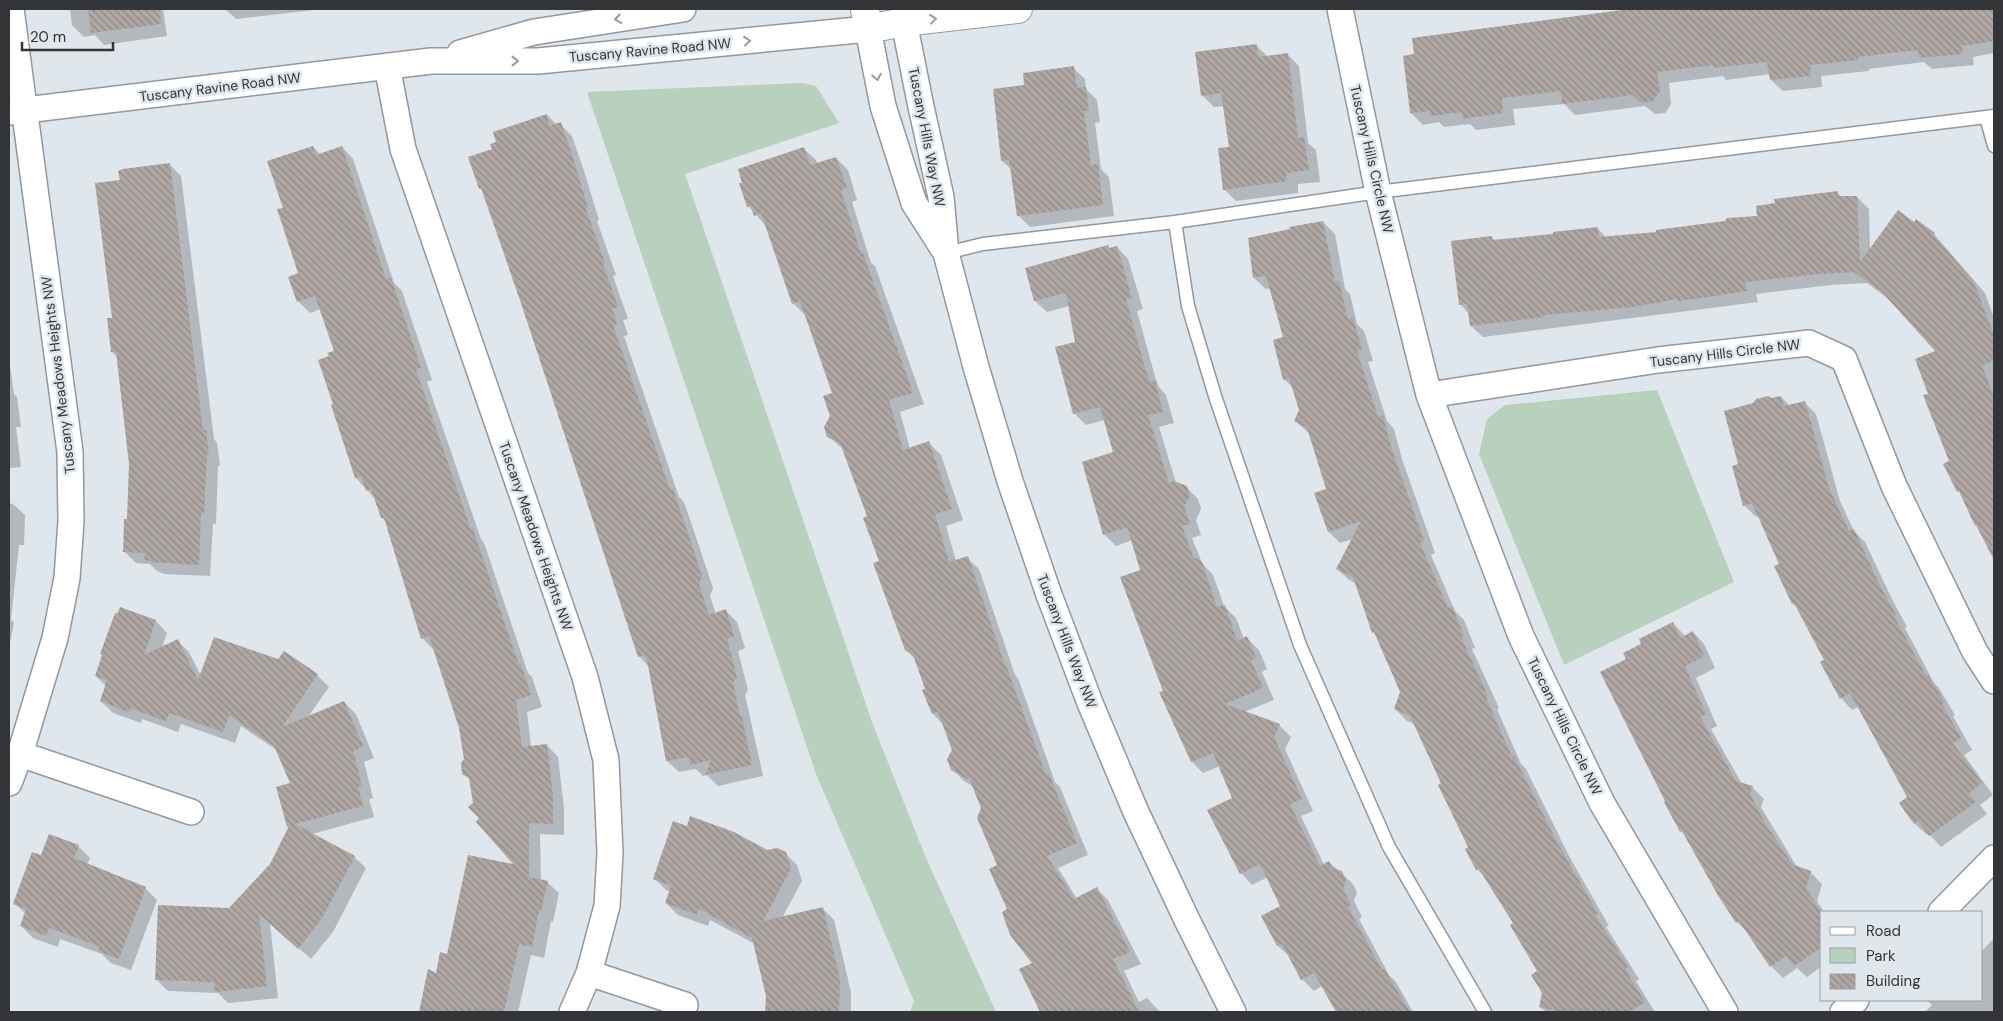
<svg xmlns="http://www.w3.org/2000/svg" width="2003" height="1021" viewBox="0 0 2003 1021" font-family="'DM Sans',sans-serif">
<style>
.park{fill:#b8d1bc}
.shadow{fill:#0003}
.building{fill:url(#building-back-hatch)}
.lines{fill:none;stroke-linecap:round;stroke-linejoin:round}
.lane-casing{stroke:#92989e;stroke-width:15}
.street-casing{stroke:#92989e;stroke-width:28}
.secondary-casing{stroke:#92989e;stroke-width:30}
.lane{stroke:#fff;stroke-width:12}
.street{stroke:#fff;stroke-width:25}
.secondary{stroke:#fff;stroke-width:28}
.oneway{stroke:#999a9c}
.labels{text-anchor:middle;stroke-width:5;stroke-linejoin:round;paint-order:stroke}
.street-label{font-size:14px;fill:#333538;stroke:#dfe6ec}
</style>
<defs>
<pattern id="building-back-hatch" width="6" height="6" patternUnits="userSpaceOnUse" patternTransform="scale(1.25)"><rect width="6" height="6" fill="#afa7a3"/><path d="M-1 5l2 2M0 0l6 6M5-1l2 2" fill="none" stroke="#8f8986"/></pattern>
</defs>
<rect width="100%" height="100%" fill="#dfe6ec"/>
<path class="park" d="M801,83L816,86L839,123L685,174L873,725L926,858L996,1012H910L914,1001L816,774L587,92Z
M1657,390L1734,582L1564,665L1479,454L1487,419L1505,405Z"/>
<path class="shadow" d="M70,9H163L167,36L104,45L95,35L84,37L72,25Z
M225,9H323L236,19Z
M1637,9H1994V53L1973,57L1974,65L1932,69L1924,62L1869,69V71L1821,76L1822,87L1783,91L1771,80L1770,74L1726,80L1723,76L1669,83L1671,104L1665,113L1655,114L1645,106L1575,115L1564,104L1513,109L1515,125L1476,130L1470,124L1444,127L1439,122L1423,125L1411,113L1404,57L1583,16Z
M1257,46L1268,57L1287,54L1299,66L1308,143L1316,150L1320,182L1298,184V193L1236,201L1224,189L1231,148L1224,106L1214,107L1202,95Z
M1073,68L1085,79L1086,89L1097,100L1100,122L1095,123L1101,169L1109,177L1114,216L1030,227L1018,215L1012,170L1002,161L994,90L1026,86Z
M547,115L557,125L560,124L572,136L584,171L599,220L597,221L616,275L613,276L628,319L623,320L628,335L624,336L679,497L684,502L695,534L713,588L710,596L716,614L726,611L737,622L745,648L738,651L748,690L745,695L763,776L718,786L707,775L703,776L696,769L679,772L667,761L649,667L639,656L484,192L480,188L493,149Z
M313,147L320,154L342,147L353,159L394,283L402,291L411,318L432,380L427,382L481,539L484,543L528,673L532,677L542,707L527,712L531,747L547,745L558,757L564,808V835L540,834L541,880L547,882L559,893L553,922L551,921L544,958L531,955L518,1012H420L429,971L437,975L448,955L517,866L481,818L474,803L471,780L464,773L465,760L460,728L434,650L422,638L386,521L382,518L376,500L356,478L330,357L336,351L321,309L310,313L298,301L300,274L284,208Z
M804,149L816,160L817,164L836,158L848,170L857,200L852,202L871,263L875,266L924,404L900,412L910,449L929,443L941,455L963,520L946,526L956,561L967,558L979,569L1015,675L1018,678L1055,782L1060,787L1088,855L1058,868L1077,899L1096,888L1108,900L1141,964L1124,971L1139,1002L1147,998L1160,1012H1054L1034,963L1008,910L999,866L982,808L974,787L964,781L952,769L953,750L943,724L933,714L916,660L906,650L869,517L844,450L829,437L834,393L805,315L793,303L767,227L748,206Z
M170,165L181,176L214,439L217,443L220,465L218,466L216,524H213L210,576L164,574L157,571L150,564L136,563L124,551L129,520L130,464L118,358L112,352L121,181Z
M1837,193L1842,197H1857L1869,209L1870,250L1914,223L1934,234L1985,293L1994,318V558L1945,464L1951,462L1930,394L1937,351L1891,301L1867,283L1831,285L1756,294L1758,302L1483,337L1471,326L1469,314L1460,304L1492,237L1495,241L1555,235L1597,228L1607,238L1658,233L1758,217Z
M1323,222L1335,234L1345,289L1350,294L1357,324L1364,331L1373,361L1368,362L1387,421L1394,429L1402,459L1435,553L1431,555L1455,611L1464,620L1475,648L1472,649L1499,708L1497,709L1521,764L1526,769L1569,856L1609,926L1606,927L1639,979L1636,981L1655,1012H1546L1540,1007L1543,993L1538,972L1514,924L1486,878L1478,870L1467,849L1470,848L1415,724L1407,721L1395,709L1402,692L1378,637L1373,632L1357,584L1349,580L1337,569L1353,539L1340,543L1329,532L1328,489L1310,434L1295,421L1300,410L1294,389L1284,379L1285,338L1271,288L1266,289L1254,278Z
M1108,247L1110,249L1117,247L1128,259L1143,309L1137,311L1156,380L1159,387L1166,395L1174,423L1159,427L1176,483L1186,487L1198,499L1201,509L1196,520L1201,535L1192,538L1202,563L1213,575L1224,606L1236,618L1244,639L1247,638L1259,650L1267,669L1262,672L1274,700L1244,712L1279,725L1291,737L1285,749L1313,811L1301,816L1324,865L1329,862L1353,884L1357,892L1354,901L1362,917L1359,919L1389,975L1396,982L1413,1012H1337L1322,986L1314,991L1302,979L1290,957L1278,946L1282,907L1268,877L1252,885L1241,873L1208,810L1233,799L1220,766L1203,773L1192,762L1161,693L1164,692L1142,571L1132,540L1116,546L1104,534L1114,453L1105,420L1086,425L1074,413L1076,343L1069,306L1047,312L1035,301Z
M9,358L14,394L17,397L21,427H16L21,467L9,468Z
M1781,397L1790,406L1804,402L1816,414L1840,501L1854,531L1865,542L1892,599L1907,627L1905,628L1934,683L1939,688L1955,715L1953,716L1972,750L1964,755L1993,795L1980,805L1987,814L1941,847L1929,834L1927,835L1915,824L1901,803L1909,797L1858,707L1852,710L1841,698L1826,660L1800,611L1793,604L1781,564L1759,516L1756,517L1744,505L1740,465L1771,399Z
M9,503L13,504L25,515L24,545H19L11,620L14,623L9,648Z
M120,609L156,621L167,633L162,648L177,641L189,652L201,676L317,675L329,687L308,717L344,702L356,714L374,758L364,762L373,798L369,799L374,817L312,834L354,857L366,868L333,932L311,959L270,923L278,998L228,1003L218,993L168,991L156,979L230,909L271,864L290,828L288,826L292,784L278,751L241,726L235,743L181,724L178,732L142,719L141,723L113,713L101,701L106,686L96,676Z
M1673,623L1685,636L1693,632L1704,644L1715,668L1696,678L1717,726L1711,729L1742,784L1752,787L1764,799L1761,807L1797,867L1810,872L1822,884L1817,901L1824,912H1822V966L1807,977L1797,968L1783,978L1771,966L1749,934L1737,922L1688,838L1681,831L1667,802L1628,660L1642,645Z
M78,846L90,858L87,865L145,888L157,900L131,970L111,963L102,954L60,939L58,947L33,938L21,926L26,914L15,904L42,856Z
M767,851L785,853L797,865L802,881L782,918L822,908L834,920L851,992V1012H767V995L755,944L710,920L708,926L678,915L666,903L670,892L666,890L654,878Z
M1994,938V1012H1925L1932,1005L1928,1001L1929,1000H1982V951Z"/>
<path class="building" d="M88,9H160L161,24L91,33Z
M1629,9H1994V41L1962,46L1963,54L1919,58L1918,50L1858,57V60L1810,65L1811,76L1770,80L1767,62L1713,68V65L1657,72L1660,91L1653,101L1642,103L1632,95L1562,104L1561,91L1502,98L1503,113L1463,119L1462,112L1431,116L1430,111L1410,113L1403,56L1414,54L1412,38Z
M1257,44L1258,57L1288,53L1298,138L1304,137L1309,170L1286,173L1287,181L1223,190L1218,148L1229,147L1221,93L1201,96L1195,52Z
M1074,66L1077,88L1086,87L1089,111H1084L1091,165L1098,164L1103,205L1017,216L1009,160L1001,161L993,89L1024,85L1023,73Z
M547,114L549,126L561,122L573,158L588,208L586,209L605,263L603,264L618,307L612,309L617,323L613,325L670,490L673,489L684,521L702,576L699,584L709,615L726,609L734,636L727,639L737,678L733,682L740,716H742L752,765L705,775L711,760L690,765L689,757L666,761L646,655L638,657L521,303L481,188L479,189L468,157L492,149L490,144L496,142L493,132Z
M313,146L316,155L342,146L386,279L391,278L421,368L416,370L471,530L473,529L519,665L521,664L531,695L516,700L522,747L547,744L553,796V824L529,823V877L548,881L541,911L539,910L532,947L519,944L504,1012H419L428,969L436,973L440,952L447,954L468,855L513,864L476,822L479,818L468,807L473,803L469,778L462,774L461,763L464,759L459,728L429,636L421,639L384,518H381L371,489L366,491L361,476L355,478L331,405L333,404L318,360L329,356L327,353L334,351L315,296L297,302L288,277L298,273L277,209L283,208L267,161Z
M804,147L810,165L836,157L847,188L841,190L861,254L863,253L913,393L889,400L903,450L929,441L952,509L935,514L949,562L968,556L1005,665H1006L1046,775L1049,774L1077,843L1047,856L1074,899L1097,887L1130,952L1113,959L1139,1012H1040L1019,969L1032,963L1010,935L1002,912L1007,909L989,869L997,865L977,818L981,808L969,778L967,779L951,770L947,759L952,750L938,712L932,714L922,690L925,689L913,655L905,650L873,563L879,561L863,518L867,516L840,443L827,437L824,427L830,416L823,396L832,393L800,301L792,304L761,213L754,216L751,206L747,207L739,183H742L738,169Z
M170,163L203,430H206L209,454H207L204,513H201L199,565L151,562V561L144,560L145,553L123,552L124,519H127L129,464L116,352H111L107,318H112L95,183L120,180L118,171L123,169Z
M1838,191V196H1857L1860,262L1898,210L1914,222L1916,219L1935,233L1933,235L1973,280L1994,335V361L1982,365L1994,397V560L1976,525L1975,526L1959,491L1957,492L1943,464L1949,461L1923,395L1928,394L1915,359L1935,351L1881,291L1854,272L1819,274L1745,282L1747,291L1709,297L1678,301L1677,299L1633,307L1544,315V317L1470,326L1467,304L1459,305L1451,241L1492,236V240L1553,234V232L1598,227L1599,237L1656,232V230L1725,221L1727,218L1757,216L1756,206L1775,203L1774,199Z
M1323,221L1335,283L1339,281L1348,319L1353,318L1362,349L1357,351L1378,417L1383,415L1391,447L1424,541L1420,543L1448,608L1452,606L1464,636L1461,637L1488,696L1486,697L1512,757L1514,756L1557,842L1598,914L1595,915L1628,967L1625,969L1645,1002L1629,1012H1561L1539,1007L1542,993L1531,975L1537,971L1510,925L1513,923L1479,869L1476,870L1465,849L1468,847L1438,785L1441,783L1410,716L1394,709L1400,692L1374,632L1372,633L1353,577L1336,569L1361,521L1328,532L1314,493L1326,489L1307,428L1294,421L1299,410L1289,378L1283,380L1273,340L1283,337L1266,276L1253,278L1248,238L1290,229L1289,227Z
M1108,245L1109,248L1117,246L1132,298L1126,299L1145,368L1150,382L1155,381L1163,412L1148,415L1169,483L1174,481L1187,486L1190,496L1184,507L1190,524L1182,526L1193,557L1202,562L1217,607L1225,605L1237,641L1247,636L1256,658L1251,660L1263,688L1225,704L1280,724L1274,737L1302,799L1290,804L1320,866L1329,861L1332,868L1342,871L1346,880L1343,889L1351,905L1348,907L1382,970L1384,968L1410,1012H1336L1314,973L1301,980L1282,944L1277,946L1261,916L1280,906L1260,864L1240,874L1207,810L1232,798L1213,753L1191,762L1159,692L1163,691L1120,577L1140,570L1127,527L1103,535L1082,462L1113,452L1100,407L1073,414L1055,347L1075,342L1066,293L1034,301L1025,268Z
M1768,396L1771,398L1781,396L1784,406L1805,401L1829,488L1849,531L1854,529L1880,586L1896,615L1894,616L1926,676L1928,675L1945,703L1942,704L1961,738L1953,743L1982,783L1969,793L1976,802L1929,836L1918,821L1914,824L1899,803L1907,797L1850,693L1840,699L1820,662L1824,660L1794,603L1792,604L1774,566L1779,564L1752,503L1743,506L1732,466L1738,464L1724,411L1753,403L1756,399Z
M120,607L156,620L144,655L178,639L198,680L214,637L278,659L284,651L318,674L282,727L344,701L363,746L353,751L362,786L358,787L363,806L295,824L355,856L321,920L298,949L259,914L267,986L215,992L214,982L155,980L158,905L229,908L270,864L289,826L287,827L276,787L290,783L274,746L229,715L223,732L169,713L166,721L130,708L129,712L100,701L107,680L95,676L102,655L100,654L115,613L117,614Z
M1673,622L1680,638L1693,631L1704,656L1685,666L1706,714L1700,717L1736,781L1753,786L1750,794L1765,823L1792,864L1811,871L1806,888L1822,914V947L1794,966L1786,956L1770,967L1739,921L1736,923L1719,897L1682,831L1680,832L1664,802L1665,801L1600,672L1626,659L1623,653L1641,644L1639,639Z
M690,816L734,832L767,850L777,848L786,852L791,869L763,921L823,907L840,979L839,1012H765L766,996L752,938L699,909L697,915L665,903L671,886L653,879L673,821L687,826Z
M49,834L79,845L74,858L146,887L119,959L98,951L99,946L49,928L46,936L20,926L26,909L13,904L32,852L41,855Z"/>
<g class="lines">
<defs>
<path id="lane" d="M1986,117L1994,146
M1175,222L1188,306L1215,396L1300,645L1389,847L1485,1012
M946,253L983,244L1175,222L1378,192L1994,116"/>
<path id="street" d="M1340,9L1378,192L1429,395L1521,636L1602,803L1725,1012
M904,22L920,102L941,197L946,253L976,367L1010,481L1048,592L1090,703L1136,812L1187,920L1233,1012
M460,53L534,32L683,9
M387,66L403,149L585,677L606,760L610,853L607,906L589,973L572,1012
M9,112L431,61H538L868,29L883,106L914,203L946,253
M1429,395L1658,360L1809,343L1844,359L1894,486L1975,652L1994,681
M20,754L191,812
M9,783L20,754L55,638L67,578L71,521L70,452L11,9
M1941,912L1994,858
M589,973L685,1005
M1843,1012L1856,1000"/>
<path id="secondary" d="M865,9L868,29L904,22L1018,9"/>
</defs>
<use href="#lane" class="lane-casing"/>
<use href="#street" class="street-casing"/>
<use href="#secondary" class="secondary-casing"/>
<use href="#lane" class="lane"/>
<use href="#street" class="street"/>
<use href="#secondary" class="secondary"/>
</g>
<defs><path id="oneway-chevron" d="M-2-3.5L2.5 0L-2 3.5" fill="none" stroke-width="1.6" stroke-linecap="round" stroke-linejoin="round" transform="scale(1.25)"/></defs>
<g class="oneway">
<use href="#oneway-chevron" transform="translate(618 19) rotate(171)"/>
<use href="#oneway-chevron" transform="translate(933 19) rotate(-7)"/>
<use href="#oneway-chevron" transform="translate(747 41) rotate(-5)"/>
<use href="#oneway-chevron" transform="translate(515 61)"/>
<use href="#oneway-chevron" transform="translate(877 77) rotate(79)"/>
</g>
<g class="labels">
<g class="street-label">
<text transform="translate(650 50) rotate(-5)" y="5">Tuscany Ravine Road NW</text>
<text transform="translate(220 87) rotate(-7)" y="5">Tuscany Ravine Road NW</text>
<text transform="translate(927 137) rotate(79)" y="5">Tuscany Hills Way NW</text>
<text transform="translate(1372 159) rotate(77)" y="5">Tuscany Hills Circle NW</text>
<text transform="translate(1725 353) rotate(-7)" y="5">Tuscany Hills Circle NW</text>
<text transform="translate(58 375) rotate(-97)" y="5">Tuscany Meadows Heights NW</text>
<text transform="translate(536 536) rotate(71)" y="5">Tuscany Meadows Heights NW</text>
<text transform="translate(1067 641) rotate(69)" y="5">Tuscany Hills Way NW</text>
<text transform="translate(1565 726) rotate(64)" y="5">Tuscany Hills Circle NW</text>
</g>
</g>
<rect width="2003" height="1021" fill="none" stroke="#333538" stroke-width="20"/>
<rect x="1820" y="911" width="162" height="90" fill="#dfe6ec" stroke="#9a9fa4"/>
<rect x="1830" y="927" width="25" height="8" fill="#ffffff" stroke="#9a9fa4"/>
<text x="1866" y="936" font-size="15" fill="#333538">Road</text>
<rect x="1830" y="948" width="25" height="15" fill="#b8d1bc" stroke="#9a9fa4"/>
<text x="1866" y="961" font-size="15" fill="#333538">Park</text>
<rect x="1830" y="974" width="25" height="15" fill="url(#building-back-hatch)" stroke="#9a9fa4"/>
<text x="1866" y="986" font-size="15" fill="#333538">Building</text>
<path d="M22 42v8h91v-8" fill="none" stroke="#333538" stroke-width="2.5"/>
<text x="30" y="42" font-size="15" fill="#333538" stroke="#dfe6ec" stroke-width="4" paint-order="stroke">20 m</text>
</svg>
